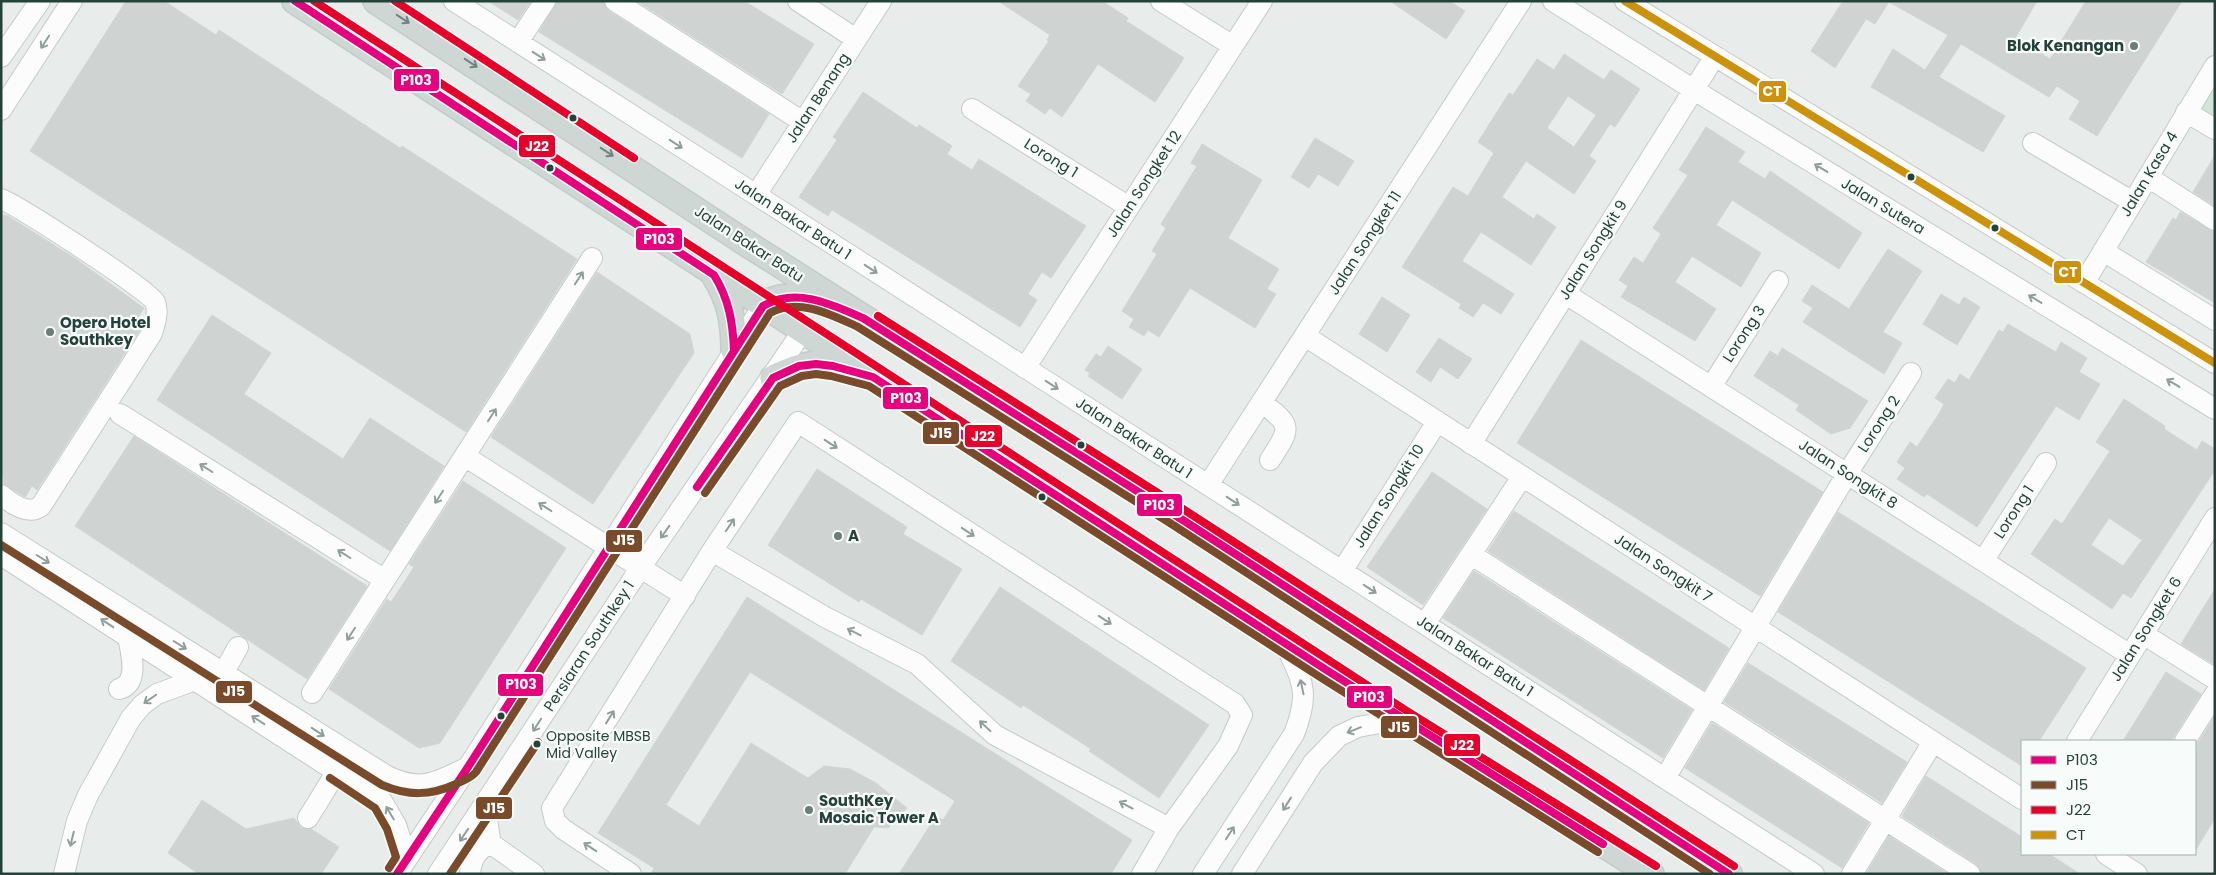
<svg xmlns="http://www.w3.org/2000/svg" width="2216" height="875" viewBox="0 0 2216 875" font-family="Poppins,sans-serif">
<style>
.green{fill:#d1e6d8}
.building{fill:#cfd4d2;stroke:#d1d6d4;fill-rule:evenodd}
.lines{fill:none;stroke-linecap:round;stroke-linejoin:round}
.minor-casing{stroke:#c5cac8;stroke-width:22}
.major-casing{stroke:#c3ccc9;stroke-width:28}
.minor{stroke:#fcfcfc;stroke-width:20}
.major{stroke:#cfd7d5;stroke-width:25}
.bus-1-casing{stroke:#f7fbf9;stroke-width:11}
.bus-2-casing{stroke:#f7fbf9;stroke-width:11}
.bus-3-casing{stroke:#f7fbf9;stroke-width:11}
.bus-4-casing{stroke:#f7fbf9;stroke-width:11}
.bus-1{stroke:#e5007d;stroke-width:8}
.bus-2{stroke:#7a4b2a;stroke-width:8}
.bus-3{stroke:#e4002b;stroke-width:8}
.bus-4{stroke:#cd920c;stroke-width:8}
.oneway{stroke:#718580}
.oneway2{stroke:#909f9b}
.poi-dot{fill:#697e78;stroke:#f7fbf9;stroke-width:2}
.bus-dot{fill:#24423a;stroke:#f7fbf9;stroke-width:2}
.labels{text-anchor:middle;stroke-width:4.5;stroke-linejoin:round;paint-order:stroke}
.bus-label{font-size:14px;fill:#24423a;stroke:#f7fbf9;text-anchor:start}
.poi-label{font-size:15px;font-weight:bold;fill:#24423a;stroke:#f7fbf9;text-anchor:start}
.street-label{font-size:15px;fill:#24423a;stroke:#f7fbf9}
.line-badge{stroke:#f7fbf9;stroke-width:2}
.badge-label{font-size:14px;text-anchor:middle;font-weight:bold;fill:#fff}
</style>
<rect width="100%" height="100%" fill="#e8edeb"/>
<path class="green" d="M2215,86V120L2200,111Z"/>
<path class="building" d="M126,1H164L216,35L219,30L400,148L402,146L577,259L466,432L30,151Z
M488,1H531L518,20Z
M557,1H603L609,11L769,114L742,158L539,32Z
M637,1H744L814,44L782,94Z
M998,1H1102L1128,18L1126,21L1184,58L1155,102L1098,64L1062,117L1050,108L1045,114L1026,101L1031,94L1018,86L1049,41L1047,40L1050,35Z
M1390,1H1449L1465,11L1446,39Z
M1843,1H2037L2016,37L2050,59L2086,1H2182L2097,136L2069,119L2080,101L2057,86L2049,97L1961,44L1939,77L2005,116L1983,152L1871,87L1893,49L1925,70L1948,35L1889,2L1875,24L1866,19L1835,68L1811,51Z
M1564,54L1604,80L1611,70L1640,89L1615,127L1610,124L1589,156L1596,161L1574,194L1526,161L1502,197L1534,219L1537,214L1556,227L1531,265L1481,232L1462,261L1514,294L1501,314L1483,303L1473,317L1459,308L1461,304L1402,267L1453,187L1468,196L1494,153L1478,142L1509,93L1513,95L1537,59L1554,70ZM1568,96L1596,115L1574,147L1547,128Z
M863,92L917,128L919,125L952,146L947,154L972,170L979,159L1086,226L1051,278L1042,272L1028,294L1037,300L1020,327L832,210L828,216L799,197L837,140L833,137Z
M1706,127L1745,152L1738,162L1765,179L1770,171L1862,233L1839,269L1732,200L1716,225L1761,253L1741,287L1692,256L1675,282L1716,309L1695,341L1621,297L1628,286L1619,280L1634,257L1643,263L1661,234L1653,228L1688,175L1679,170Z
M1315,138L1354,161L1338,186L1318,174L1309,188L1291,177Z
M1202,144L1262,180L1228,238L1279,269L1267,289L1276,294L1255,328L1190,288L1159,337L1148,330L1144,336L1129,327L1134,319L1122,311L1157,254L1152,251L1166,228L1161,224L1197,166L1191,163Z
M2215,155V206L2193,192Z
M2180,212L2215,232V303L2146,262L2173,218L2176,220Z
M1,215L8,216L76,259L144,308L137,319L143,323L141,328L37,490L32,486L25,497L4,484L1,460Z
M1888,249L1922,271L1883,332L1902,343L1884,374L1803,322L1813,308L1802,301L1812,285L1849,309Z
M597,272L690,334L694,353L593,504L491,437Z
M1941,294L1959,305L1964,297L1980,307L1957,345L1923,324Z
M1382,297L1410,315L1387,352L1359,334Z
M212,315L271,353L244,394L264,407L343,459L370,418L444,466L390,551L157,400Z
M2008,324L2056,352L2061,342L2087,358L2079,372L2100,384L2079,420L2056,406L1977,527L1927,494L1924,497L1897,479L1905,468L1897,462L1910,442L1917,447L1940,412L1944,404L1935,398L1948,379L1955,383L1960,374L1969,380L1999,330L2003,332Z
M1439,338L1472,359L1458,379L1440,367L1431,382L1416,372Z
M1581,340L1823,492L1760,596L1517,443Z
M1108,346L1142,369L1122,399L1088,376L1090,373L1085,370L1096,354L1101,357Z
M1782,348L1868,401L1850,428L1831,434L1796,410L1799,405L1754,376L1770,351L1778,356Z
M2124,399L2165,426L2164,429L2197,450L2202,441L2215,449V470L2131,598L2123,593L2112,609L2031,554L2055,519L2062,524L2110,451L2096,442ZM2109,518L2142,540L2123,566L2091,545Z
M134,436L367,586L307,679L75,526Z
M817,469L907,527L903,534L962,569L922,635L861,599L859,602L768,545Z
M1432,472L1487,509L1423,605L1367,567Z
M463,481L566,548L440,743L419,748L329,689L387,599L391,602L403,584L414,567L409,564Z
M1514,511L1729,648L1704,690L1488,551Z
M1838,512L2086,668L2039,741H2022V766L1778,612Z
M1474,571L1692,710L1663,758L1443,618Z
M1000,587L1209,725L1159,798L1089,751L1091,749L1023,705L1021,708L951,661Z
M2215,589V665L2181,644Z
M747,597L1132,840L1111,874H899L936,816L943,820L955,801L750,672L666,805L699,826L751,743L808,778L824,766L850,769L876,783L907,808L888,828L874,827L845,874H651L654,868L598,833Z
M1748,663L1907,762L1882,803L1724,702Z
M2166,672L2201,694L2171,741H2123Z
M2215,716V818L2195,851V748Z
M1712,723L1869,823L1842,868L1685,768Z
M1926,776L2022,837V854H2049L2080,874H1982L1976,864L1902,816Z
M202,800L246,829L294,818L301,828L311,829L339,847L321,874H199L168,853Z
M1889,836L1948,874H1866Z"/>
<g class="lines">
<defs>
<path id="minor" d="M454,1L1814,874
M615,1L803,122
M798,1L856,39
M1161,1L1233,46
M1553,1L1694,90L2215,409
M1625,1L2215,363
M518,42L545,1
M1,57L40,1
M972,109L1129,207
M1,110L72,1
M2186,112L2215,129
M2033,143L2133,202
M2148,177L2215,220
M756,195L881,1
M1,199C19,206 149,290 155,302C159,312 155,323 152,333L41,506C29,516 12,504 1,495
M2103,251L2215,320
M2084,283L2215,66
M1566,294L2130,655
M1305,336L2022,799
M1025,368L1262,1
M1711,387L1778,281
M1262,403C1294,426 1290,429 1270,460
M120,414L385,580
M1471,444L1715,56
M466,457L685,596
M1208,485L1521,1
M1,533L387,776C420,792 436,783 466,768
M712,551L825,617L917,664L995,735L1169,828
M1,555L382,801L396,825L407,859
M1472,555L1970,874
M1983,561L2046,463
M1342,571L1437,422
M1425,624L1522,477
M2143,634L2215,679
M224,672L238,647
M119,689C140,684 131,652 128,637
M312,693L592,258
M2077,741L2215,518
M2185,741L2215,694
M1665,778L1847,474L1911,373
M489,800C483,815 490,828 490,843L534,874
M308,818L337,771
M2106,854L2137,874
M64,874L77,821L88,795L131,718L142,705L157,694L195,680
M397,874L468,767L763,306
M438,874L641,567L802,332
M470,874C471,859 477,850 490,843
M631,874L563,829L555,821L552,808L712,551L798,422L1235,704L1242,715L1228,746L1169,828L1142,874
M1203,874L1294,734C1311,690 1302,682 1284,641
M1242,874L1313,763L1339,736L1358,727L1402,719
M1852,874L1933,742"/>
<path id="major" d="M295,1L1402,719L1651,874
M376,1L749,245L1175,515L1729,874
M714,275C730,300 734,322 734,351
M763,306C781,291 810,297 831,305
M773,378C807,362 817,361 854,371"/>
</defs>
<use href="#minor" class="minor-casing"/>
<use href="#major" class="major-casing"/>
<use href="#minor" class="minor"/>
<use href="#major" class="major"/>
<defs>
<path id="bus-1" d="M295,1L714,275C729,299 733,323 734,351
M697,487L773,378L799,366L816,364L833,366L873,377L1328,671L1603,844
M397,874L468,767L763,306C796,287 831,304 863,318L1175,515L1729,874"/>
<path id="bus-2" d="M705,493L780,386L802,376L816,374L831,376L869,386L1323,679L1598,852
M1,545L382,785C408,796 430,796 456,784C463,781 471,778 476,772L770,313C798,297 832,315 858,327L1170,523L1710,874
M330,778L375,808L387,829L396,857L389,868
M450,874L538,742"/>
<path id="bus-3" d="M314,1L1407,711L1656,866
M395,1L634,158
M878,316L1180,507L1734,866"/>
<path id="bus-4" d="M1625,1L2215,363"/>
</defs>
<use href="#bus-1" class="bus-1-casing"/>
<use href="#bus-2" class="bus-2-casing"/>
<use href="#bus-3" class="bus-3-casing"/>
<use href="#bus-4" class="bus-4-casing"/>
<use href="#bus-1" class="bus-1"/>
<use href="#bus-2" class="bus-2"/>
<use href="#bus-3" class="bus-3"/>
<use href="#bus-4" class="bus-4"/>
</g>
<defs><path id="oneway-shaft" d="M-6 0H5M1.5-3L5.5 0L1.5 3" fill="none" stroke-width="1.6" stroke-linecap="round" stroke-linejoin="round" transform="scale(1.25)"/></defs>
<g class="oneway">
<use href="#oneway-shaft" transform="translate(403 19) rotate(33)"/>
<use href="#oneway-shaft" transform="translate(471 63) rotate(33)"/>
<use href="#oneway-shaft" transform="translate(607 152) rotate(33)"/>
</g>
<g class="oneway2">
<use href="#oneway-shaft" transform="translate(45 42) rotate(123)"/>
<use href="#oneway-shaft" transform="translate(539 56) rotate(33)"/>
<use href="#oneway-shaft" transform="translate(676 144) rotate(33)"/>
<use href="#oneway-shaft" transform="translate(1821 168) rotate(-149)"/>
<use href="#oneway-shaft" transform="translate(871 269) rotate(33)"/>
<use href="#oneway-shaft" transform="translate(579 278) rotate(-57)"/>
<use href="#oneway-shaft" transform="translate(2035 299) rotate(-149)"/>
<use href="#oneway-shaft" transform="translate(2173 383) rotate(-149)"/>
<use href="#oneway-shaft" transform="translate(1052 385) rotate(33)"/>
<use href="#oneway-shaft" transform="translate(492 415) rotate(-57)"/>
<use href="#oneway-shaft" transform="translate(831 444) rotate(33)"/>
<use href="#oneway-shaft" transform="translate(206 468) rotate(-148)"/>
<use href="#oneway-shaft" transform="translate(439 497) rotate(123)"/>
<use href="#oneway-shaft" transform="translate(1233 501) rotate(33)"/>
<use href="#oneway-shaft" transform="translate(545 507) rotate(-148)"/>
<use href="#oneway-shaft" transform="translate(730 525) rotate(-56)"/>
<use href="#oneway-shaft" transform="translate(665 532) rotate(125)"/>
<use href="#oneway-shaft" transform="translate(968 532) rotate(33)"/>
<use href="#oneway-shaft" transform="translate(344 554) rotate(-148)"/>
<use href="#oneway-shaft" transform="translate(43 559) rotate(32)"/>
<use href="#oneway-shaft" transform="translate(1370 589) rotate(33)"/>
<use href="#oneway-shaft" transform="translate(1105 620) rotate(33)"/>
<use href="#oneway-shaft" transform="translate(107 623) rotate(-147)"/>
<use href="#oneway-shaft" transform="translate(854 632) rotate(-153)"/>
<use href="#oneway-shaft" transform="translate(351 634) rotate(123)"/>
<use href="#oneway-shaft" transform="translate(180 645) rotate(32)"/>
<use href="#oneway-shaft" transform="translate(1302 687) rotate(-102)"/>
<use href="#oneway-shaft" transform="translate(150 699) rotate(145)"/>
<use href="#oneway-shaft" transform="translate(610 717) rotate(-58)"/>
<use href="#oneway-shaft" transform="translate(258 720) rotate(-147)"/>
<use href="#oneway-shaft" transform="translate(537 725) rotate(123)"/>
<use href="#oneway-shaft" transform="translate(985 726) rotate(-137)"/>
<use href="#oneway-shaft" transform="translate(1354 730) rotate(158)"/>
<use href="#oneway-shaft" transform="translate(318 732) rotate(33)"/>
<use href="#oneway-shaft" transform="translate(1287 804) rotate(122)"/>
<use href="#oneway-shaft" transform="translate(1126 805) rotate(-152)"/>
<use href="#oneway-shaft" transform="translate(390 813) rotate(-121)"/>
<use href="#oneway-shaft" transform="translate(1230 833) rotate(-57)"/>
<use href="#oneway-shaft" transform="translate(464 835) rotate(124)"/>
<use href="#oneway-shaft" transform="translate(72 839) rotate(104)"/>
<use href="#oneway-shaft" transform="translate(590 847) rotate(-147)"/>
</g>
<g class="poi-dot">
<circle cx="2134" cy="46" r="5"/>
<circle cx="50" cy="332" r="5"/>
<circle cx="838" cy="536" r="5"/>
<circle cx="809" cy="810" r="5"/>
</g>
<g class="bus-dot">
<circle cx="573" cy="118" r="4.5"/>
<circle cx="550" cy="168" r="4.5"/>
<circle cx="1911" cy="177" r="4.5"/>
<circle cx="1995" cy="228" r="4.5"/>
<circle cx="1081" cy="445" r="4.5"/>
<circle cx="1042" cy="497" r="4.5"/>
<circle cx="501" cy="716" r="4.5"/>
<circle cx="537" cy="744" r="4.5"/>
</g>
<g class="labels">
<g class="bus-label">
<text x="546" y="741">Opposite MBSB<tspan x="546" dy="17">Mid Valley</tspan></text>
</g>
<g class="poi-label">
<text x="2124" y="51" text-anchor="end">Blok Kenangan</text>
<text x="60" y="328">Opero Hotel<tspan x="60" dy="17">Southkey</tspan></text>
<text x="848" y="541">A</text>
<text x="819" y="806">SouthKey<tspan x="819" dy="17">Mosaic Tower A</tspan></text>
</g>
<g class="street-label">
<text transform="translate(818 98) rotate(-57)" y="5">Jalan Benang</text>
<text transform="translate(1051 158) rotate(32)" y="5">Lorong 1</text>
<text transform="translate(2149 174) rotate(-59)" y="5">Jalan Kasa 4</text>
<text transform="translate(1144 184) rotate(-57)" y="5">Jalan Songket 12</text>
<text transform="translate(1883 206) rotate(31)" y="5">Jalan Sutera</text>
<text transform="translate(793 219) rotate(33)" y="5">Jalan Bakar Batu 1</text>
<text transform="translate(1365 243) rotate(-57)" y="5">Jalan Songket 11</text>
<text transform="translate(749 244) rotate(33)" y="5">Jalan Bakar Batu</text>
<text transform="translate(1593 250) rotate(-58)" y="5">Jalan Songkit 9</text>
<text transform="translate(1744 334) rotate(-57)" y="5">Lorong 3</text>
<text transform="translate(1879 424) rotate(-57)" y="5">Lorong 2</text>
<text transform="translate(1134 438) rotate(33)" y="5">Jalan Bakar Batu 1</text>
<text transform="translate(1848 474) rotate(33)" y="5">Jalan Songkit 8</text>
<text transform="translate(1389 496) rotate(-58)" y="5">Jalan Songkit 10</text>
<text transform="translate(2014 512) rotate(-57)" y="5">Lorong 1</text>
<text transform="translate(1663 568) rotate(33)" y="5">Jalan Songkit 7</text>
<text transform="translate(2146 629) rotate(-58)" y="5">Jalan Songket 6</text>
<text transform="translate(589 646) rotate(-57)" y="5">Persiaran Southkey 1</text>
<text transform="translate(1475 656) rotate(33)" y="5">Jalan Bakar Batu 1</text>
</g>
</g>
<g class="line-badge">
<rect x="393" y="68" width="47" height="24" rx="5" fill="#e5007d"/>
<rect x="1758" y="80" width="29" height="23" rx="5" fill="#cd920c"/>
<rect x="518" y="134" width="38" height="24" rx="5" fill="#e4002b"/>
<rect x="635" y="227" width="48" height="24" rx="5" fill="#e5007d"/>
<rect x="2053" y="260" width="29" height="24" rx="5" fill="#cd920c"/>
<rect x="882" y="386" width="47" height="24" rx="5" fill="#e5007d"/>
<rect x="922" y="421" width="38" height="24" rx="5" fill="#7a4b2a"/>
<rect x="964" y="424" width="39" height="24" rx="5" fill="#e4002b"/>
<rect x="1136" y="493" width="47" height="24" rx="5" fill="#e5007d"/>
<rect x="605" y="529" width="38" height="24" rx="5" fill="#7a4b2a"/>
<rect x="497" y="673" width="47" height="24" rx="5" fill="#e5007d"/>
<rect x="215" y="680" width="38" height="24" rx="5" fill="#7a4b2a"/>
<rect x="1346" y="685" width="47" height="24" rx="5" fill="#e5007d"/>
<rect x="1380" y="715" width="38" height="24" rx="5" fill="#7a4b2a"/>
<rect x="1443" y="733" width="38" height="24" rx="5" fill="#e4002b"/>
<rect x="475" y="796" width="38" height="24" rx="5" fill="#7a4b2a"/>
</g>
<g class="badge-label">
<text x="416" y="85">P103</text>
<text x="1772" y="96">CT</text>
<text x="537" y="151">J22</text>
<text x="659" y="244">P103</text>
<text x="2068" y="277">CT</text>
<text x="906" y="403">P103</text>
<text x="941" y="438">J15</text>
<text x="983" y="441">J22</text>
<text x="1159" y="510">P103</text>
<text x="624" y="545">J15</text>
<text x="521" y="689">P103</text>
<text x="234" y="696">J15</text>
<text x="1369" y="702">P103</text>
<text x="1399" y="732">J15</text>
<text x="1462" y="750">J22</text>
<text x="494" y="813">J15</text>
</g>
<rect width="2216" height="875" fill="none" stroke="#24423a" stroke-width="5"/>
<rect x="2021" y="740" width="175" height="115" fill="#f7fbf9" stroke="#a3b1ad"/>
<rect x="2031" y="756" width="25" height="8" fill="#e5007d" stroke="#a3b1ad"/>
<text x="2066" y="765" font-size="15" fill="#24423a">P103</text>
<rect x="2031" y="781" width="25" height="8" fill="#7a4b2a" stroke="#a3b1ad"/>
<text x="2066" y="790" font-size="15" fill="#24423a">J15</text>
<rect x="2031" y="806" width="25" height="8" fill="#e4002b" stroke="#a3b1ad"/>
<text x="2066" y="815" font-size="15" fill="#24423a">J22</text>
<rect x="2031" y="831" width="25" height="8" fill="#cd920c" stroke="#a3b1ad"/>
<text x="2066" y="840" font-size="15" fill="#24423a">CT</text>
</svg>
